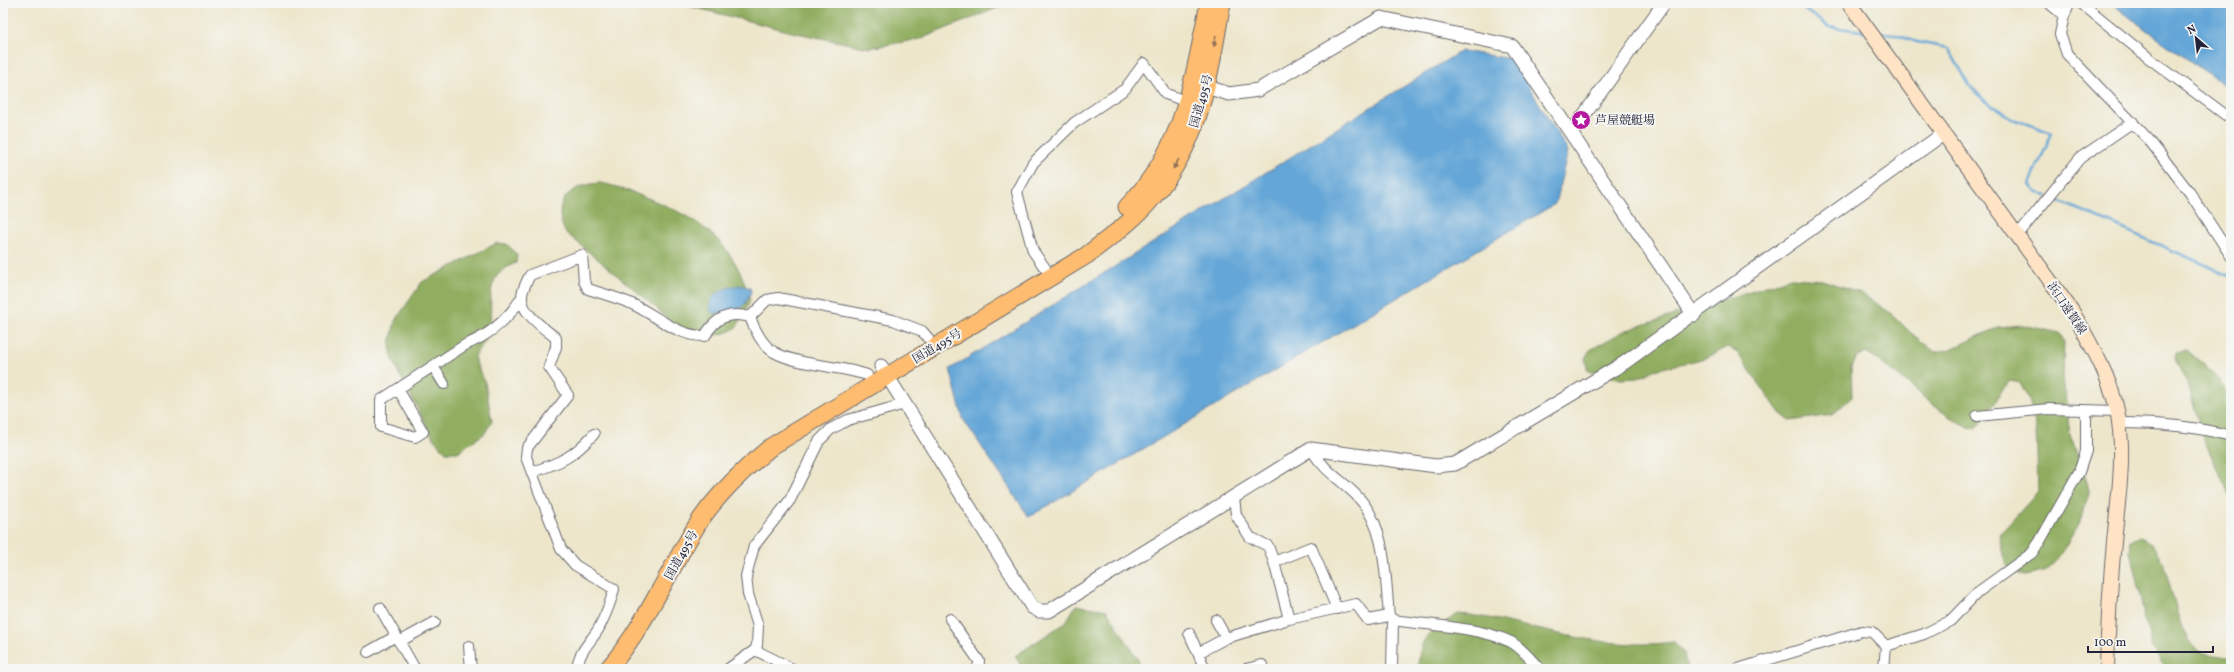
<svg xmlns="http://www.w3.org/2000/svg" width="2234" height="672" viewBox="0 0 2234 672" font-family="Vollkorn,'Noto Serif JP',serif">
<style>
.forest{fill:#91ae61;stroke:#5a684e}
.water{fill:#63a6d7;stroke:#426489}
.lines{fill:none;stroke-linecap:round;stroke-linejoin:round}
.stream{stroke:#63a6d7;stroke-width:2.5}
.minor-casing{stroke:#69676d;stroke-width:12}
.tertiary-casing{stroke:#69676d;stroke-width:15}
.secondary-casing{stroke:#69676d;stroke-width:16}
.trunk-casing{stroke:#69676d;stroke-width:19}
.minor{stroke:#fff;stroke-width:10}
.tertiary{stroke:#fff;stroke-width:13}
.secondary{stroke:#fee4c5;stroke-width:14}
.trunk{stroke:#fdbc6f;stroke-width:17}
.oneway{fill:#906f55}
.labels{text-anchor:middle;stroke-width:4;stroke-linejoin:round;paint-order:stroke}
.street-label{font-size:12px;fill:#22223b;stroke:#f6f6f2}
.poi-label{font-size:12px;fill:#22223b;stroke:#f6f6f2;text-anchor:start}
</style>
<rect width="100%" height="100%" fill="#f6f6f2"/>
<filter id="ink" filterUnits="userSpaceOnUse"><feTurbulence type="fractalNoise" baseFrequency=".025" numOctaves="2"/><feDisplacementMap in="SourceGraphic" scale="8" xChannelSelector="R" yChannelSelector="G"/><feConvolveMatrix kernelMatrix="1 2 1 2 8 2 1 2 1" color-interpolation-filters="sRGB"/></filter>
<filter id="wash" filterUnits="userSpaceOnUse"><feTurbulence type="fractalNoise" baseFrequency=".012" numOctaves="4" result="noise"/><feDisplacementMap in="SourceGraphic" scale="16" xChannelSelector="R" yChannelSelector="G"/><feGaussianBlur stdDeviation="0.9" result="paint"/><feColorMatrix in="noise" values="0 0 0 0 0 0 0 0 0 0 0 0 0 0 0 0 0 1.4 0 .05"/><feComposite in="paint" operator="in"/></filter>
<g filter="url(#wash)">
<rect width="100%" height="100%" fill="#ede6cb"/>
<path class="forest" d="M677,3H1010L920,39L869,48L792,32Z
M600,183C618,186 633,193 650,199C702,220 736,244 750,301L737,327L728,332L716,335L682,333L654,306L565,232C550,201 571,185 600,183Z
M497,243L507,244L517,255L516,263C480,277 495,303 489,332C487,343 477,348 474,358L485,383L492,421L485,433L458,452H446L435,441L400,376L392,357L390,344L395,321L422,282Z
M1791,278L1822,280L1859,292L1892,314L1911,333L1935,352L1951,349L1998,327L2023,325L2060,333L2064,342L2063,377L2070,435L2085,475L2090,494L2079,524L2056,561L2044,572L2026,576L2010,571L2002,550L1999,535L2038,492C2036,456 2041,414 2020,383L2010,381C1995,396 1991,416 1974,429C1938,417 1901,373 1866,353L1857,356L1851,366L1852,397L1832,415L1790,421L1780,413L1736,351L1728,347L1706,358L1654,370L1638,378L1621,379L1588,371L1585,358L1590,350L1624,331Z
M2187,350L2217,377L2231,400V498L2203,438L2189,388L2175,359L2176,353Z
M2141,537C2176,553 2168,626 2197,650C2203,656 2218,656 2226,658L2231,657V669H2166L2151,646L2130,551L2131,540Z
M1076,605L1107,610L1139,661L1137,669H1023L1015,656L1066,622Z
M1458,614C1490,616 1511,624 1542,630C1585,640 1630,648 1674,642L1684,653L1687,669H1418C1419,634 1431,631 1458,614Z"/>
<path class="water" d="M2111,3H2231V90L2149,32Z
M1461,51L1512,59L1568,151L1555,204L1029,517L963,419L950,369Z
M740,285L750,288L751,292L745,304L739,309L713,314C701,297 727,286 740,285Z"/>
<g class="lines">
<path class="stream" d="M1795,3L1829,27L1864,31
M1877,32L1894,34L1917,42L1948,48L1970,86L1986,102L2016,120L2052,133L2030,184L2036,191L2047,196
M2052,198L2231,276"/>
</g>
</g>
<g filter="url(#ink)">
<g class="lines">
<defs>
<path id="minor" d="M2049,3L2064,16
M2070,3L2064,16L2060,34L2067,54L2149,140L2190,193L2231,256
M2081,3L2150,59L2231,119
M2017,236L2080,158L2133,122
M1045,268L1033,251L1017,192L1033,163L1074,123L1125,89L1144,63L1166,94L1188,102
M750,317L767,300L778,298L893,320L922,331L928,338
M433,366L444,384
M398,389L423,432L415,437L381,427V400L465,345C490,335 508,320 522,297
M1977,416L2049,409L2117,411
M2119,423C2156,423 2195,426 2231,436
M1311,449C1326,473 1338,477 1356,495C1387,525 1385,576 1389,616L1393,620L1392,669
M532,472C562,462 573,457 594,434
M1234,497L1236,515L1250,537L1268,546L1274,562L1289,619L1356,604L1368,620L1389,616
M1274,562L1311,547L1337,609
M380,608L415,669
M950,619L979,661L978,669
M1216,620L1226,638
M1393,620C1427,625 1480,627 1511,642C1522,648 1531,660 1540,669
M1189,633L1198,653L1226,638L1289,619
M399,642L435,622
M469,646L471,669
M1886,646L1924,634L1950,621L1978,592L2032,553L2040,541L2079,472L2086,451V411
M755,650L793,669
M368,652L396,636
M1198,653L1205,669
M577,669C578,652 591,642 599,628C605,616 611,602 614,589L575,565L561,549L526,457L527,448L568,395L549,367L556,347V338C545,329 519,312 522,295C523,288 527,281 530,275L582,255L584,281L588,289C603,294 618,298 632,304C656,315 678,337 705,336C715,318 729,311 750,317C754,329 763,346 774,352C796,365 841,366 867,375
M728,669L755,650L757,645L758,626L748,594L746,576L754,546L790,500L819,441L831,429L848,420L905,404
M1246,669L1262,665L1263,669
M1738,669L1862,631L1872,632L1886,646L1884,669"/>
<path id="tertiary" d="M1200,79L1207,87L1229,94L1258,90L1381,18L1512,46L1694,315
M1572,132L1664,3
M881,366L1032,607L1039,611H1049L1311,449L1436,466L1455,464L1624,363L1943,134"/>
<path id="secondary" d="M1849,3L2072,311C2090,343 2109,374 2117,410C2126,453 2118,499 2114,542C2110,585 2108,626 2107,669"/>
<path id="trunk" d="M1127,207C1185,147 1193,81 1209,3
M608,669C646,625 668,571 699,522C717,495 747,466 772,446L1087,255C1110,237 1135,220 1153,197C1202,139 1209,75 1222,3"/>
</defs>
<use href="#minor" class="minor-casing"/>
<use href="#tertiary" class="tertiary-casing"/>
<use href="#secondary" class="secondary-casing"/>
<use href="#trunk" class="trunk-casing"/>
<use href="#minor" class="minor"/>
<use href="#tertiary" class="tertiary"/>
<use href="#secondary" class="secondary"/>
<use href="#trunk" class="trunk"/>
</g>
<defs><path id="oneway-solid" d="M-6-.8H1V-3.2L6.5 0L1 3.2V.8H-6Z"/></defs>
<g class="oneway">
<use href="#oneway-solid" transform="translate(1215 41) rotate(100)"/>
<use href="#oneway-solid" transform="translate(1176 164) rotate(120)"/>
</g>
</g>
<defs>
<symbol id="sight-disc" viewBox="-11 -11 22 22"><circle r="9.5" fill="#b5179e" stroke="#f6f6f2"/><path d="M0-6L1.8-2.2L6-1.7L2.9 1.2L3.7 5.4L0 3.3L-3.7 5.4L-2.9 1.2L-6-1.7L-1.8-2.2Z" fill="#fff"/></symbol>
</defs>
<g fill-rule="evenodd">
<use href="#sight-disc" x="1570" y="109" width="22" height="22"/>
</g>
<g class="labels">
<g class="street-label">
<text transform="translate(1201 101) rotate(-74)" y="4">国道495号</text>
<text transform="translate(2067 308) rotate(56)" y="4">浜口遠賀線</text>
<text transform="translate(937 346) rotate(-31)" y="4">国道495号</text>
<text transform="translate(681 555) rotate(-61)" y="4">国道495号</text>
</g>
<g class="poi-label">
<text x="1595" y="124">芦屋競艇場</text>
</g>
</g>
<rect width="2234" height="672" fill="none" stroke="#f6f6f2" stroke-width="16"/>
<g transform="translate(2196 38) rotate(332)" stroke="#f6f6f2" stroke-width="3" paint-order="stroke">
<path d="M0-3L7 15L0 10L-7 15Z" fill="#22223b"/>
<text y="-6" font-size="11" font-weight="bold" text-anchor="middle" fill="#22223b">N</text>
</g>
<path d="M2088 646v6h125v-6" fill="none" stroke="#22223b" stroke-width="2"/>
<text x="2094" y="646" font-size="12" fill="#22223b" stroke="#f6f6f2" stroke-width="3" paint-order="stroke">100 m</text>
</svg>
